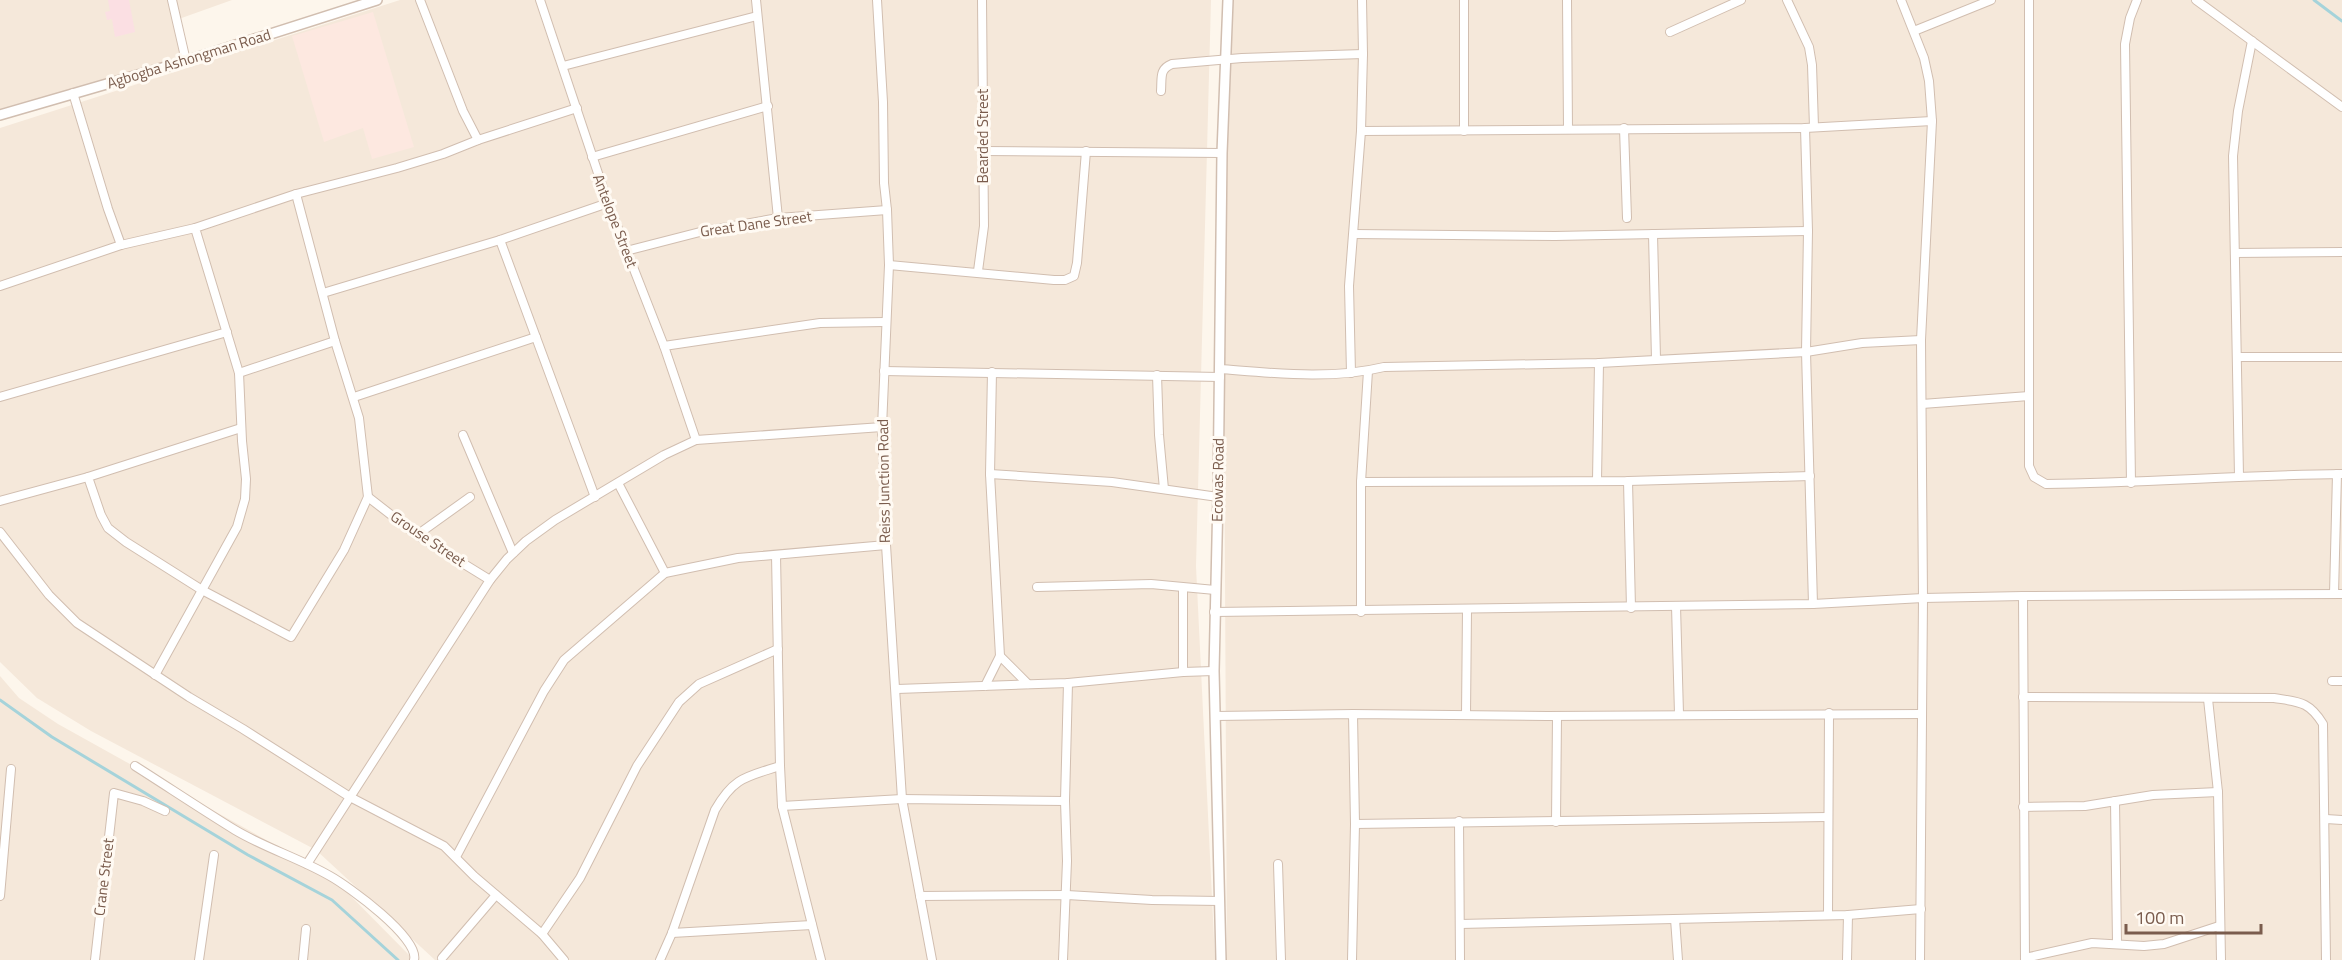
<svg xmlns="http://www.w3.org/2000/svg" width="2342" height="960" viewBox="0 0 2342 960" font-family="'Titillium Web',sans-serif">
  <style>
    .residential { fill: #f5e8da }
    .commercial { fill: #fde8e0 }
    .medical { fill: #fbdfe3 }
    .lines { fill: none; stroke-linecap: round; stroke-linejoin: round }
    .stream { stroke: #a5d3da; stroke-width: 3 }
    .minor-casing { stroke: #d1beb0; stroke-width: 10 }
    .tertiary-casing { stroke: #d1beb0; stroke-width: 12 }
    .minor { stroke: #fff; stroke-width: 8 }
    .tertiary { stroke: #fff; stroke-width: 9 }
    .labels { text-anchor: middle; stroke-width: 6; stroke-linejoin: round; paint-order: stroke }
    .street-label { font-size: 15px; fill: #7a5c4d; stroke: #fffaf3 }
  </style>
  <rect width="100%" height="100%" fill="#fdf6ec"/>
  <g class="residential">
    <path d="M0,0H171L186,61L0,114Z"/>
    <path d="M177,0H232L176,20Z"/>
    <path d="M400,0H1211L1196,566L1215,960H435L316,850L91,731L37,698L0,662V128Z"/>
    <path d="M1222,0H2342V960H1227Z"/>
    <path d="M0,676L19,698L58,724L331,876L412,958L411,960H0Z"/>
  </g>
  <path class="commercial" d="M373,12L414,147L372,159L363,128L324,142L292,36Z"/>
  <path class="medical" d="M108,0H129L135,32L115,37L112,19L107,20L105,12L110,11Z"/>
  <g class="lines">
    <g class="stream">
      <path d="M2314,0L2342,21"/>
      <path d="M0,700L52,737L248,855L332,900L398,960"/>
    </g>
    <g class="minor-casing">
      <g id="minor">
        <path d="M172,0L186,61"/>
        <path d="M420,0L463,111L478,140"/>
        <path d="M540,0L608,203L664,346L696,440"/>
        <path d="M756,0L778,218"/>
        <path d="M877,0L883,102L884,183L887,210L889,265L882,427L886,545L902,799L932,960"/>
        <path d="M1567,0L1568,129"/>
        <path d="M1787,0L1809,47L1812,65L1814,127"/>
        <path d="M1901,0L1924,58L1929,81L1932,121L1921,340L1923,598L1920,960"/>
        <path d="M2029,0V466L2034,477L2046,484C2145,483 2243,475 2342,474"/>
        <path d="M2196,0L2342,107"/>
        <path d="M1914,31L1991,0"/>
        <path d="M1670,32L1741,0"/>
        <path d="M563,66L757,16"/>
        <path d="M1161,91C1162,78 1159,69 1172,64L1242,58L1363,54"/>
        <path d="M73,93L108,209L121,245L195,228"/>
        <path d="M1624,128L1627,218"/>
        <path d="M1805,128L1808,231L1806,352L1813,604"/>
        <path d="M1361,131L1805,128L1932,121"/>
        <path d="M1464,131V0"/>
        <path d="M983,151L1222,153"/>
        <path d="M592,157L768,106"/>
        <path d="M1354,234L1555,236L1808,231"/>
        <path d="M1653,234L1656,359"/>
        <path d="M500,240L595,497"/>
        <path d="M626,251L700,232L778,218L887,210"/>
        <path d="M2235,253L2342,252"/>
        <path d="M889,265L1054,280H1065L1074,276L1077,263L1086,151"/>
        <path d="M978,271L984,226L982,0"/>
        <path d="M0,286L121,245"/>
        <path d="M323,293L500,240L608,203"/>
        <path d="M664,346L820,323L885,322"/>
        <path d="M2238,357H2342"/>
        <path d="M1220,369C1273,373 1331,380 1384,367L1599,363L1806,352L1862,343L1921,340"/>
        <path d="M884,371L1220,377"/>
        <path d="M239,373L335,341"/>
        <path d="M1351,373L1349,286L1361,131L1363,54L1362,0"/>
        <path d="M1157,375L1159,435L1164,489"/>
        <path d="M0,397L227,332"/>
        <path d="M354,397L536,337"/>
        <path d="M1922,404L2029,396"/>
        <path d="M241,428L88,477L101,515L108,528L126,542L202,590L291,637L344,550L368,497L359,418L335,341L296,194"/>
        <path d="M463,435L513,553"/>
        <path d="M990,474L1112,482L1218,497"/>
        <path d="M2239,476L2233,156L2238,111L2252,41"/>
        <path d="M1597,480L1599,363"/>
        <path d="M1628,481L1631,608"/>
        <path d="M1361,482L1628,481L1810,476"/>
        <path d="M618,483L665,573"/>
        <path d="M2131,483L2125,44L2130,18L2137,0"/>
        <path d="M368,497L417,535L490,580"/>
        <path d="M0,501L88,477"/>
        <path d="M0,532L49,595L77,623L189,697L243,729L350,797L444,846L474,876L542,934L564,960"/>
        <path d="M417,535L470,497"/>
        <path d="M776,555L780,766L782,806L821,960"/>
        <path d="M1037,587L1151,584L1215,590"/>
        <path d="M1183,588V672"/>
        <path d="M2334,594L2337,474"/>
        <path d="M2023,596L2025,960"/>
        <path d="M1676,606L1679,714"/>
        <path d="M1214,612L1813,604L1923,598L2023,596L2342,594"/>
        <path d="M1361,612V482L1368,371"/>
        <path d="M1000,656L1028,684"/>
        <path d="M155,675L237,527L245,499L246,479L242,441L239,373L195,228L296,194L397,168L443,154L478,140L577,108"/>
        <path d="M2332,681H2342"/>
        <path d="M985,686L1000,656L990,474L992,372"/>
        <path d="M897,689L1068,683L1183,672L1214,671"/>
        <path d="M2023,697L2274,698C2299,702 2309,701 2323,724L2326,960"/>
        <path d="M2208,699L2218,792L2221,960"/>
        <path d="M1466,715L1467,610"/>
        <path d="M1215,716L1353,714L1547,716L1922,714"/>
        <path d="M135,766C168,787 201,809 235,830C265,848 299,858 330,876C348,886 420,938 414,960"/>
        <path d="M2115,801L2117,943"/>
        <path d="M782,806L902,799L1065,801"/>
        <path d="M2023,807L2085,806L2153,795L2218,792"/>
        <path d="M2326,819L2342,820"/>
        <path d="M1459,821L1460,960"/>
        <path d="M1556,822L1557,716"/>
        <path d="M1355,824L1827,817"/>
        <path d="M456,857L544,691L564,660L665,573L738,558L886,545"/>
        <path d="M307,864L490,580L507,559L526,541L555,520L664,455L696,440L882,427"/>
        <path d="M1278,864L1281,960"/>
        <path d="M0,896L11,769"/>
        <path d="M920,896L1067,895L1152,900L1220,901"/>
        <path d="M1828,915L1829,713"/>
        <path d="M1675,919L1678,960"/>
        <path d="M1460,924L1848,915L1921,909"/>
        <path d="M672,933L812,925"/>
        <path d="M542,934L580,878L637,766L679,702L699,684L778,649"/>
        <path d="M442,958L496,895"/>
        <path d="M2025,958L2092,943L2144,946L2164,944L2219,926"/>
        <path d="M95,960L114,793L143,801L165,811"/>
        <path d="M199,960L214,855"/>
        <path d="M303,960L306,929"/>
        <path d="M660,960L672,933L715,810C734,777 746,777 780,766"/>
        <path d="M1063,960L1067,861L1065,801L1068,683"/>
        <path d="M1352,960L1355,824L1353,714"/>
        <path d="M1847,960L1848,915"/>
      </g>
    </g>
    <g class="tertiary-casing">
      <g id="tertiary">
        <path d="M0,115L186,61L377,0"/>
        <path d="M1221,960L1214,671L1218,497L1222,153L1228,0"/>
      </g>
    </g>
    <use href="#minor" class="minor"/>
    <use href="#tertiary" class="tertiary"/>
  </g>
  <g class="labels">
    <g class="street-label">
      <text transform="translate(189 59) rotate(-17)" y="5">Agbogba Ashongman Road</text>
      <text transform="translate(983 136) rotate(-90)" y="5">Bearded Street</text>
      <text transform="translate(615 221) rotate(69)" y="5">Antelope Street</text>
      <text transform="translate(756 224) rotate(-8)" y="5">Great Dane Street</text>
      <text transform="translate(1218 480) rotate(-89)" y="5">Ecowas Road</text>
      <text transform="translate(884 481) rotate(-91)" y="5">Reiss Junction Road</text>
      <text transform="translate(428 539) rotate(34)" y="5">Grouse Street</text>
      <text transform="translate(104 877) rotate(-83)" y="5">Crane Street</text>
    </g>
  </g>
  <path d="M2126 924v9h135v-9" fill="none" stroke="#7a5c4d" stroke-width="3"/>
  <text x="2135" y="924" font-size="18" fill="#7a5c4d" stroke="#fffaf3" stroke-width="4.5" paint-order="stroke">100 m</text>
</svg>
